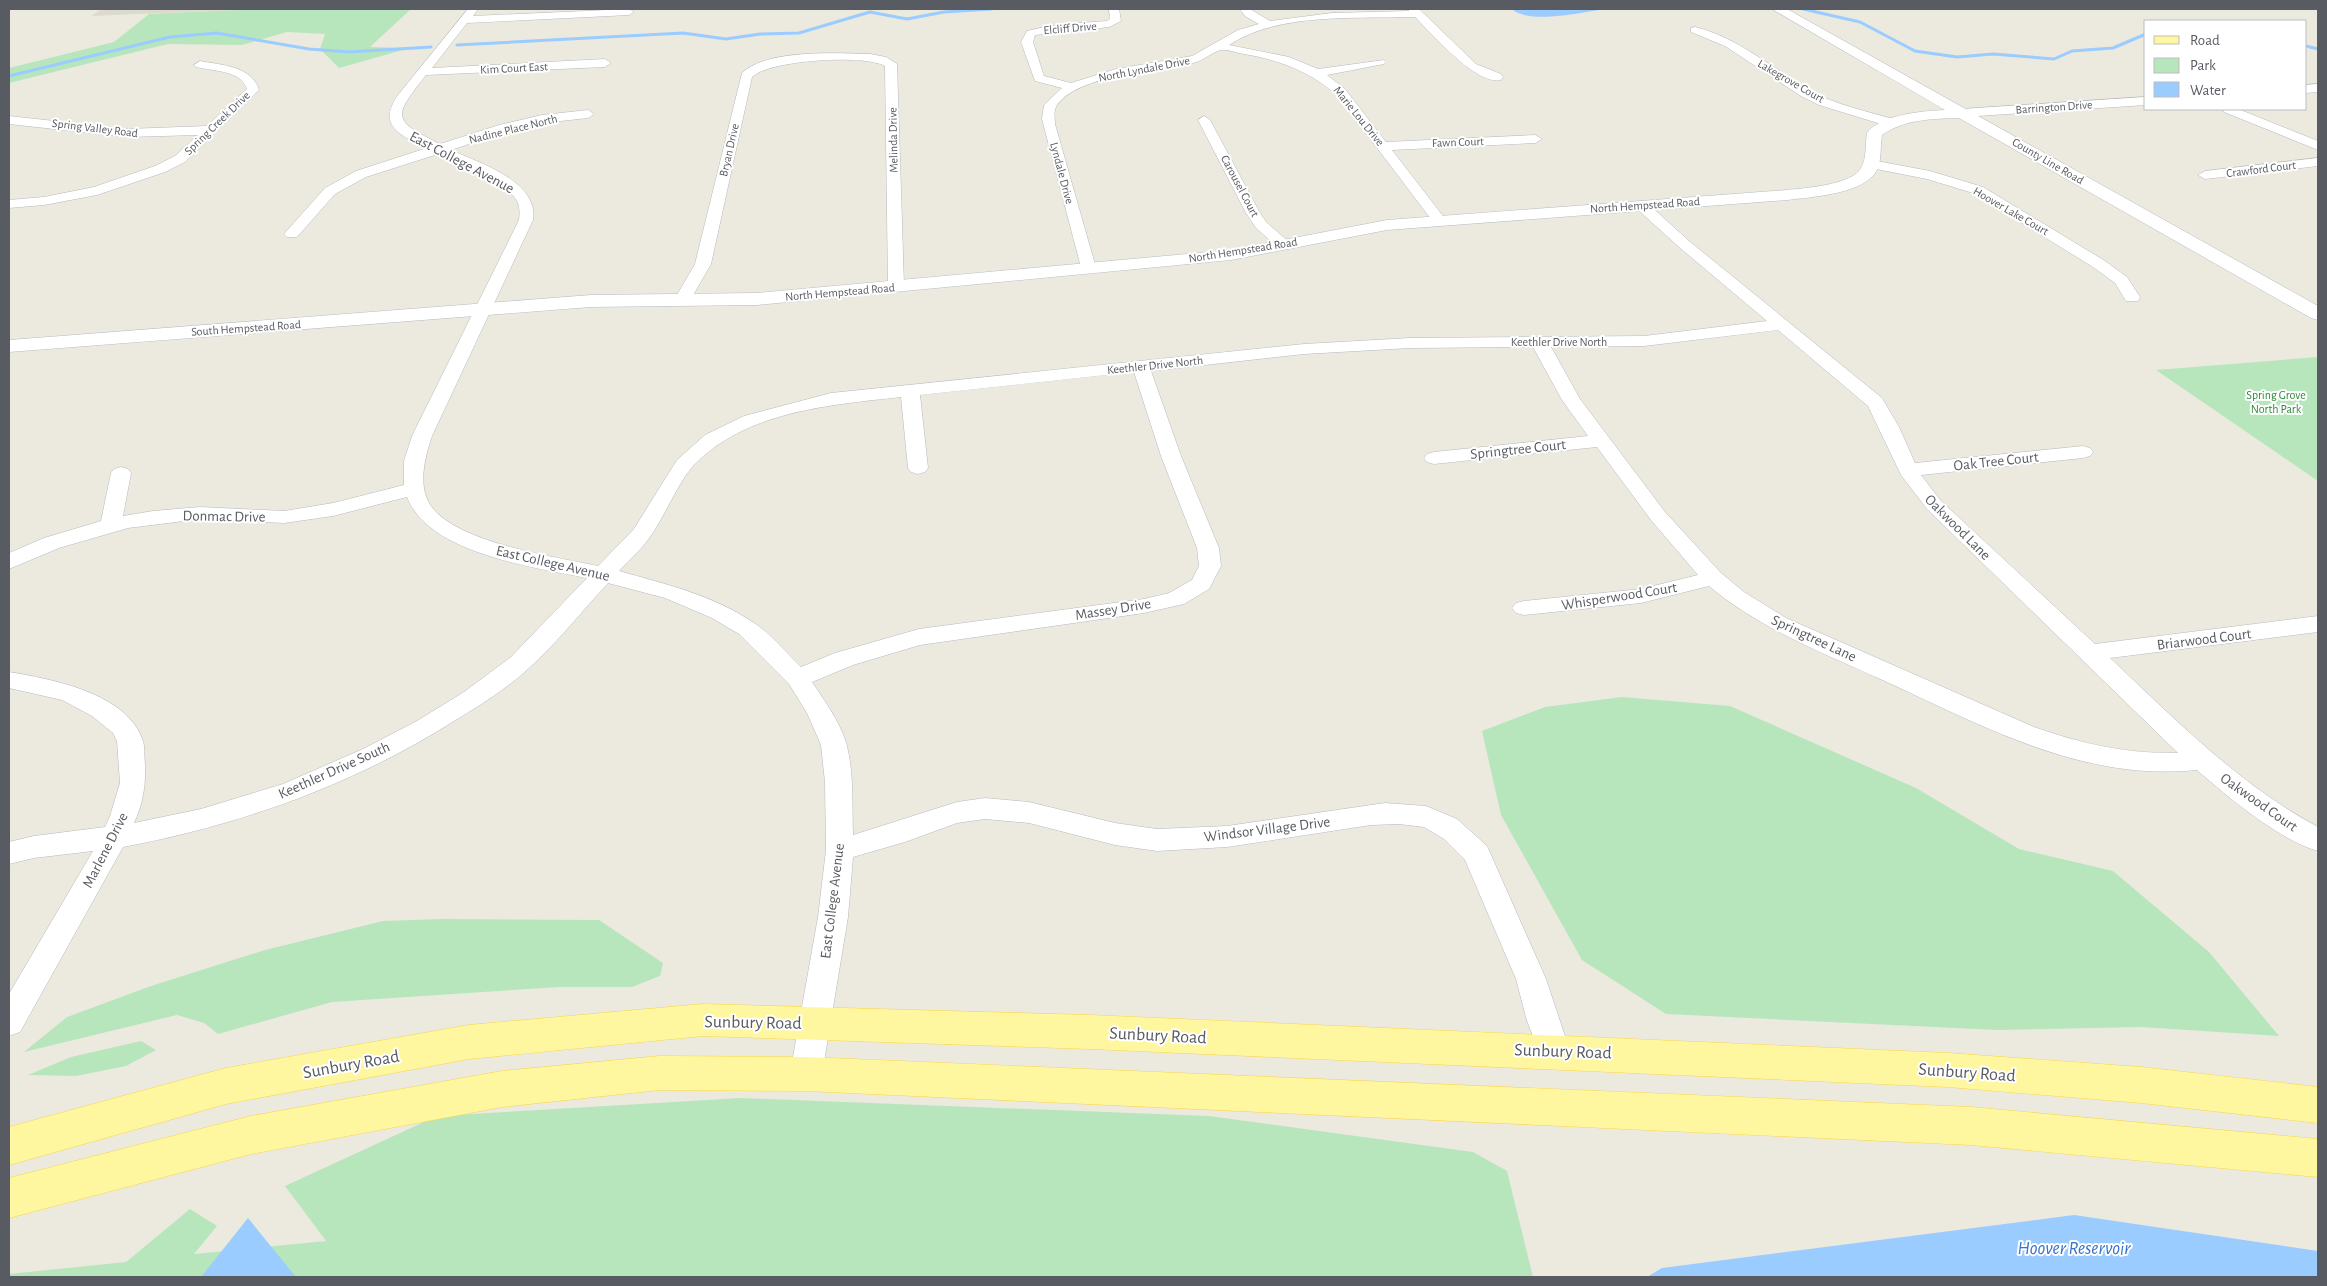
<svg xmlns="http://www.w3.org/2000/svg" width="2327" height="1286" viewBox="0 0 2327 1286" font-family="'Alegreya Sans',sans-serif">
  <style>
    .education { fill: #dcd9cd }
    .green { fill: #b8e6bc }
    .water { fill: #9bccff }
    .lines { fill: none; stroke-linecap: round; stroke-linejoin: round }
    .stream { stroke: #9bccff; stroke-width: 3 }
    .street-casing { stroke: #b7b9bf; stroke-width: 1 }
    .secondary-casing { stroke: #b7bbc2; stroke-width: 1 }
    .primary-casing { stroke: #f8d54b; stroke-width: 1 }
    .street { fill: #fff; fill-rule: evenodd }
    .secondary { fill: #fff; fill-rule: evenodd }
    .primary { fill: #fff7a0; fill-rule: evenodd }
    .labels { text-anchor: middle; stroke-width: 4; stroke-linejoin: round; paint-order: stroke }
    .far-street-label { font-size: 12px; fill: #585b61; stroke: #fff }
    .far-park-label { font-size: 12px; fill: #30873b; stroke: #fff }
    .street-label { font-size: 15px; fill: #585b61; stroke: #fff }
    .near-street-label { font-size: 18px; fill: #585b61; stroke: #fff }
    .near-water-label { font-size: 19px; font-style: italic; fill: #3973c8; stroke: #fff }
  </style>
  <rect width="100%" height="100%" fill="#eceade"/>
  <path class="education" d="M102,9H256L91,16Z"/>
  <g class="green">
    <path d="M256,9H411L370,47L410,48L339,68L320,49L325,34L287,32L242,45L168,44L9,83V68L114,42L149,14Z"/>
    <path d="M2318,357V481L2156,370Z"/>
    <path d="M1622,697L1730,706L1916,788L2019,849L2113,871L2209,952L2279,1036L2141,1027L1997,1030L1666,1014L1582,960L1501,815L1482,731L1545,707Z"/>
    <path d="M442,919L599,920L663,963L660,976L632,987H559L332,1002L218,1034L204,1023L177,1015L24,1052L67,1017L151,986L265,950L383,921Z"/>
    <path d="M141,1041L156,1050L126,1066L76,1076L28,1075L71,1057Z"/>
    <path d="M741,1098L1209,1116L1473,1152L1507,1171L1533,1277H9V1274L126,1262L190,1209L217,1226L194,1254L326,1241L285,1186L437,1116Z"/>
  </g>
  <g class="water">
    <path d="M1512,9H1605C1583,12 1529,25 1512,9Z"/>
    <path d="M2074,1215L2318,1251V1277H1647L1662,1268Z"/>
    <path d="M248,1218L296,1277H201Z"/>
  </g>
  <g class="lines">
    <g class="stream">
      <path d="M1803,9L1860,22L1915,51L1957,57L1993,54L2054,59L2072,51L2113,48L2146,34"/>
      <path d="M457,45L683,33L726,39L760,34L799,33L870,12L907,19L944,12L992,9"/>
      <path d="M2306,46L2318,49"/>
      <path d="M9,76L170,37L217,33L309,49L349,52L431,47"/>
    </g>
    <g class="street-casing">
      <g id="street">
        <path d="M468,9H478L473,16L629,9L634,12L629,15L467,23L432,68L605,59L611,63L605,67L426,75C393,117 391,120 440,144L499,125L542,115L588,110L594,114L588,118L542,123L508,131L451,150C479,163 539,181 533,220L432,436C425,457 417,486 431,506C457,543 556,557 598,566L634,529L677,460L705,435L744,416L831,393L1304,344L1410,338L1644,336L1767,321L1679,247L1636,208L1634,205L1641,201L1646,202L1689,241L1882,398L1899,427L1915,463L2083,446L2090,448L2093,452L2090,456L2083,458L1921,475L1941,501L2095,644L2318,616V632L2110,658C2176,720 2238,784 2318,827V851C2279,840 2228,797 2197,770C2080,782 1980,724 1878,678C1819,651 1759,628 1709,586L1641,603L1524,615L1516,613L1512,608L1516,603L1524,601L1641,589L1698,575L1651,520L1597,447L1434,464L1427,462L1424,458L1427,454L1434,452L1588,436L1562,400L1533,347L1410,348L1304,354L1151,371L1181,456L1219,548L1221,566L1209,589L1184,604L1144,613L920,645L853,665L812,682C824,700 842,725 847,746C854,775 852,806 853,835L957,802L985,798L1029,802L1115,823L1157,829L1227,826L1385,803L1426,806L1457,819L1487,846L1546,979L1570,1051L1565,1061L1554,1066L1543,1061L1527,1021L1516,979L1465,860L1444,839L1424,827L1399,824L1371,825L1227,847L1157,851L1115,845L1029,823L985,819L957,823L905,842L853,857L848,917L822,1074L818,1085L806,1089L794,1085L790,1074L818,917L826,850L825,782L821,745L807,713L789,684L739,634L712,618L665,598L608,583C582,611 557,643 528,669C506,689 479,706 454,721C353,785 240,825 123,847L20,1032L9,1036V994L93,851L34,858L9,864V842L34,836L105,827L110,816L120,783L117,741L113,733L92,716L62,700L9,688V672C51,679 128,693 143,741C145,747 144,756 145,764C146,784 143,804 134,823L201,809L283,784L363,749L417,721L464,692L511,657L587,578C534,567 429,554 407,497L333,516L284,523L200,519L128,528L59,548L9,569V553L44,538L101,521L111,473L114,469L121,467L128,469L131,473L123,516L153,511L200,507L284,511L333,503L404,485V461L412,436L519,220C520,212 520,204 515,198C504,182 457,163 438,154L366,177L335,194L297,237H287L284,234L325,188L356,171L427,148C402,136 376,127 398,95ZM1778,330L1868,406L1901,475L1927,509L2178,753C2127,754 2082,744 2034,727L1786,618L1744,592L1721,573L1665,512L1580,399L1551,347L1644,346ZM1134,372L1161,456L1197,548L1199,566L1192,580L1169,593L1144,599L919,629L835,653L801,667C786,653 771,634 754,623C713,595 665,584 619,571C630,559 643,548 652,534C665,515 678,483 693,466C745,411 830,405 901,397L908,468L911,472L918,474L925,472L928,468L920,395Z"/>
        <path d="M1109,9H1119L1121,21L1109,27L1035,35L1033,42L1044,76L1071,83L1116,69L1192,56L1238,30L1259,24L1245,16L1240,9H1250L1270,21L1332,13L1409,11L1408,9H1419L1476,64L1501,74L1503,77L1501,80C1477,86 1432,34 1415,17C1357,19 1279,12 1229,45L1289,57L1318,69L1384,60L1386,62L1384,64L1327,75L1345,89L1386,142L1535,135L1542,139L1535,143L1392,150L1446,220L1439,224L1434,223L1337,95C1309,71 1279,60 1244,54C1237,53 1227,49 1221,50C1212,52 1203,61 1193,63C1158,70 1078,75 1057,105C1053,111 1055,118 1055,124L1096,268L1094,271H1082L1042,119L1044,105L1062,88L1035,81L1021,42L1027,31C1053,24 1080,23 1107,21L1110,19Z"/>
        <path d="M1695,27C1737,37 1772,68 1809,90C1835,105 1867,111 1896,120L1897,123L1891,127L1819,105L1801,96L1725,46L1691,32V28Z"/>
        <path d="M870,54L886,57L897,64L904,286L902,289H890L888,286L885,66C864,54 769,60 752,77L711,264L688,304H676L674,300L695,264L742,73C767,49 836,53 870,54Z"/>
        <path d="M200,61C221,65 252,66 259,90L185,162L165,172L97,195L44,205L9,208V200L44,197L94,187L155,166L175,156L198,135L127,137L9,124V116L127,129L207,126L247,89C241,70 212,71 196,67L194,65Z"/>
        <path d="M2318,84V92L2306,93V85Z"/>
        <path d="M2146,97V105L1962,117L1956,113L1962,109Z"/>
        <path d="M2222,109H2238L2318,141V150L2224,112Z"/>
        <path d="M1204,116L1210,120L1260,213L1266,222L1289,242L1292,245L1289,248H1279L1256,228L1246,213L1198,120Z"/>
        <path d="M2318,158V166L2205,179L2198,175L2205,171Z"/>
        <path d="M1871,160L1930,171L1983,187L2105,261L2127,277L2140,297L2138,301H2126L2115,283L2093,267L1973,193L1927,179L1866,167L1864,164L1866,161Z"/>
      </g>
    </g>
    <g class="secondary-casing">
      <path id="secondary" d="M1772,9H1787L2318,306V320L2311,318L1959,118C1932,119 1905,119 1882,135C1880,146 1882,159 1877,170C1865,194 1811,197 1787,200L1387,230L1231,260L757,305L591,307L9,352V340L591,295L757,293L1231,250L1387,220L1787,190C1805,188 1852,185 1861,168C1867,158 1865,144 1867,133C1881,114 1924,111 1945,110Z"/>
    </g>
    <g class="primary-casing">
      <g id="primary">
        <path d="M703,1004L1090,1015L1948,1053L2141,1067L2318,1087V1123L2141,1103L1948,1087L1090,1049L703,1036L469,1059L226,1104L9,1165V1127L226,1068L469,1025Z"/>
        <path d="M660,1056L806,1057L1971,1107L2318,1139V1177L1971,1145L806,1091L660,1090L502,1107L251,1154L9,1218V1178L251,1116L502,1071Z"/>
      </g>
    </g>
    <use href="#street" class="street"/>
    <use href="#secondary" class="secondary"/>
    <use href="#primary" class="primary"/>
  </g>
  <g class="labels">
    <g class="far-street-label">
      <text transform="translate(1070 28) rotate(-5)" y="4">Elcliff Drive</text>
      <text transform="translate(514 68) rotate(-3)" y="4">Kim Court East</text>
      <text transform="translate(1144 69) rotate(-11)" y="4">North Lyndale Drive</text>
      <text transform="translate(1791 81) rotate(30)" y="4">Lakegrove Court</text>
      <text transform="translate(2054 107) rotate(-4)" y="4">Barrington Drive</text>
      <text transform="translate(1359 116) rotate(51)" y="4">Marie Lou Drive</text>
      <text transform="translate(217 123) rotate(-44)" y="4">Spring Creek Drive</text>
      <text transform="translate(95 128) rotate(7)" y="4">Spring Valley Road</text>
      <text transform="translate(513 129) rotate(-14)" y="4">Nadine Place North</text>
      <text transform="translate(893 140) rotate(-91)" y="4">Melinda Drive</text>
      <text transform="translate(1458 142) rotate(-2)" y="4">Fawn Court</text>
      <text transform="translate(729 150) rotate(-77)" y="4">Bryan Drive</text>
      <text transform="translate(2048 161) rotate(30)" y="4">County Line Road</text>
      <text transform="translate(2261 169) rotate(-7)" y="4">Crawford Court</text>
      <text transform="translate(1062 173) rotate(75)" y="4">Lyndale Drive</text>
      <text transform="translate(1240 186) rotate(62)" y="4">Carousel Court</text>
      <text transform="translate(1645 205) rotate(-4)" y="4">North Hempstead Road</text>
      <text transform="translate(2011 211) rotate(30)" y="4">Hoover Lake Court</text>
      <text transform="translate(1243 250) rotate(-9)" y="4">North Hempstead Road</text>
      <text transform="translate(840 292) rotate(-5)" y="4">North Hempstead Road</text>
      <text transform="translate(246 328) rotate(-4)" y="4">South Hempstead Road</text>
      <text x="1559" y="346">Keethler Drive North</text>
      <text transform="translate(1155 365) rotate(-6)" y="4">Keethler Drive North</text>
    </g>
    <g class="far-park-label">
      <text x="2276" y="399">Spring Grove<tspan x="2276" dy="14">North Park</tspan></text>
    </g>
    <g class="street-label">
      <text transform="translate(462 162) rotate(28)" y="5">East College Avenue</text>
      <text transform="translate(1518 449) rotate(-6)" y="5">Springtree Court</text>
      <text transform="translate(1996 461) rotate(-6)" y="5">Oak Tree Court</text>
      <text transform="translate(224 516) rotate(1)" y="5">Donmac Drive</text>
      <text transform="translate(1958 527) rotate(45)" y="5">Oakwood Lane</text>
      <text transform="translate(553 563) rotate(13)" y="5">East College Avenue</text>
      <text transform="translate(1619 596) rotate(-9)" y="5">Whisperwood Court</text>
      <text transform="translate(1113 609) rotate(-9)" y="5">Massey Drive</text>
      <text transform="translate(1814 638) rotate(25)" y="5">Springtree Lane</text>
      <text transform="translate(2204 639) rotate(-7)" y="5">Briarwood Court</text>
      <text transform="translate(334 770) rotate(-24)" y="5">Keethler Drive South</text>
      <text transform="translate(2259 802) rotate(35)" y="5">Oakwood Court</text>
      <text transform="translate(1267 829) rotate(-7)" y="5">Windsor Village Drive</text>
      <text transform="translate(105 850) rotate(-63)" y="5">Marlene Drive</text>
      <text transform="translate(832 901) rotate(-83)" y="5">East College Avenue</text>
    </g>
    <g class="near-street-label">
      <text transform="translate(753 1022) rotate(1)" y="6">Sunbury Road</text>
      <text transform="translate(1158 1035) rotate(3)" y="6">Sunbury Road</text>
      <text transform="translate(1563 1051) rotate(2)" y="6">Sunbury Road</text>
      <text transform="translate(351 1064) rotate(-10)" y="6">Sunbury Road</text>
      <text transform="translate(1967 1072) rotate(4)" y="6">Sunbury Road</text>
    </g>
    <g class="near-water-label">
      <text x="2074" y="1254">Hoover Reservoir</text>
    </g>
  </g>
  <rect width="2327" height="1286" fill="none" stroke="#585b61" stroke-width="20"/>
  <rect x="2144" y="20" width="162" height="90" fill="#ffffff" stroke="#bcbdc0"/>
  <rect x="2154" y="36" width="25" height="8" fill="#fff7a0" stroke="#bcbdc0"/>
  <text x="2190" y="45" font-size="15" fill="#585b61">Road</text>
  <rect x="2154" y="58" width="25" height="15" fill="#b8e6bc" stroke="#bcbdc0"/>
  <text x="2190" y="70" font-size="15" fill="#585b61">Park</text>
  <rect x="2154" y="82" width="25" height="15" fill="#9bccff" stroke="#bcbdc0"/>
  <text x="2190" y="95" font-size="15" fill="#585b61">Water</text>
</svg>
